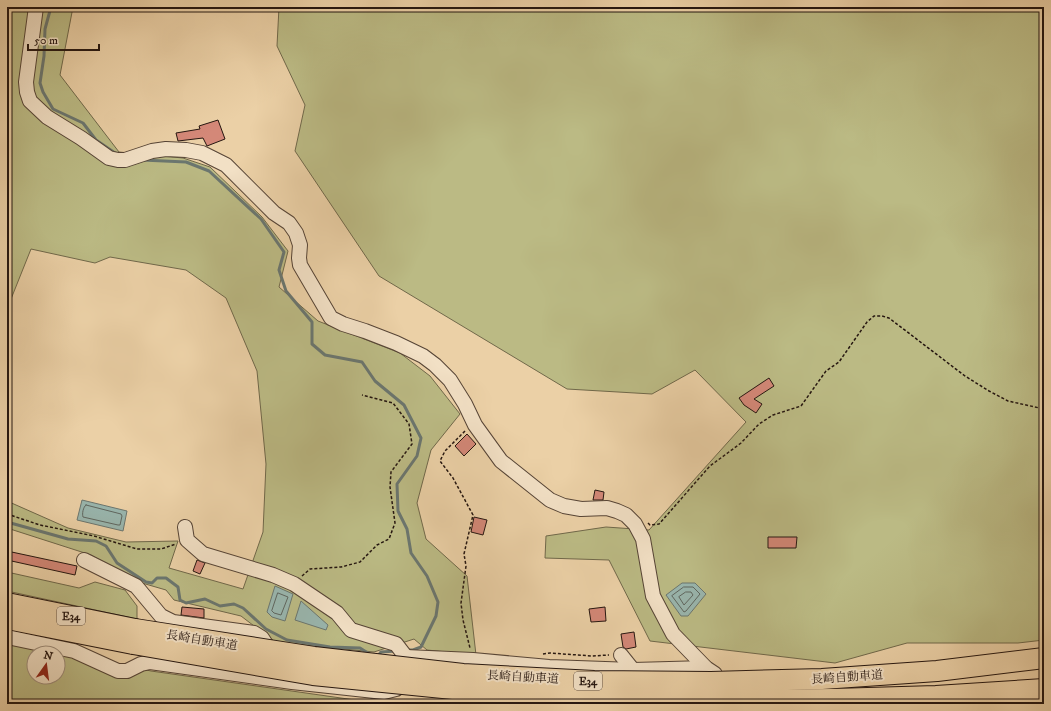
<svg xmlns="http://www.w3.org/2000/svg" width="1051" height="711" viewBox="0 0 1051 711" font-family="'IM FELL DW Pica','Noto Serif JP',serif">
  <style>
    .green { fill: #bbba84; stroke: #70684a; fill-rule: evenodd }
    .water { fill: #99b6ae; stroke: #6b766f }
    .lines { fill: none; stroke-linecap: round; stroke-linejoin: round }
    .shore { stroke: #5f665f; stroke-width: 1 }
    .stream { stroke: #6b766f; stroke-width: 3 }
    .building { fill: #d48878; stroke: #251610 }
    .minor-casing { stroke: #564436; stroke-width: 16 }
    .highway-casing { stroke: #251610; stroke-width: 22 }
    .path { stroke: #251610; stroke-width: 1.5; stroke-dasharray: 3 2; stroke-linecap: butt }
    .minor { stroke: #f2e0c5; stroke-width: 14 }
    .highway { stroke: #ebd0a6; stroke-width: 20 }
    .highway-bridge-casing { stroke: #251610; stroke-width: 22; stroke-linecap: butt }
    .highway-bridge { stroke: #ebd0a6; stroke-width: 20 }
    .labels { text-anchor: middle; stroke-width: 4; stroke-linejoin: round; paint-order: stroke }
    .shield { fill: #f2e0c5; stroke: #625346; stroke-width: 1 }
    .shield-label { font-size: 11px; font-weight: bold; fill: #251610 }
    .street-label { font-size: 12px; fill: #251610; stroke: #f2e0c5 }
  </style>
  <rect width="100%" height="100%" fill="#ebd0a6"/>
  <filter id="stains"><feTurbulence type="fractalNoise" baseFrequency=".005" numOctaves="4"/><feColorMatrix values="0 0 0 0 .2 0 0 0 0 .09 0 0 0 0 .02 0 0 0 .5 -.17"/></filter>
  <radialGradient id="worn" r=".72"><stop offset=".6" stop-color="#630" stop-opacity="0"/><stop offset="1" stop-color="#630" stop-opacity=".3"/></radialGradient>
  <g class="green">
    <path d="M7,7H73L60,75L119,152L183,158L210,167L262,217L288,251L279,287L318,321L400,353L430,376L460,414L431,450L417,503L426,539L467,576L476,655L427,650L414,639L374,652L275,642L241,616L174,600L166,590L142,583L91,555L7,528V501L68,528L126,542L178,541L169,568L243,589L263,532L266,464L257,371L226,298L186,270L110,257L95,263L31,249L7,309Z"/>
    <path d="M279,7H1044V640L1018,643H907L835,663L650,641L609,560L545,558L546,536L606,527L649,530L746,422L695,370L652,394L567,389L379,276L295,151L305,105L277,46Z"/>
    <path d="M7,572L79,588L95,582L125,590L137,606V619L7,591Z"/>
    <path d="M7,641L151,671L355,700L538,704H7ZM34,653H58V677H34Z"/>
  </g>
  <g class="water">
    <path d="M82,500L127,511L123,531L77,520Z"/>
    <path d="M682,583H695L706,594L688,616H681L666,595Z"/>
    <path d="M275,586L293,594L285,621L272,617L267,612Z"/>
    <path d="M301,601L328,625L326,630L295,620Z"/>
  </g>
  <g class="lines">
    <g class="shore">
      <path d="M86,505L121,514L122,516L120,525H118L83,517C82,514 83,507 86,505Z"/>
      <path d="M684,587H693L700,594L686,611L684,612L672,596Z"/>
      <path d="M686,592H691L693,595L684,605L679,597Z"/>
      <path d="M278,593L288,597L281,615L274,613L272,611Z"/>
    </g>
    <g class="stream">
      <path d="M51,7L45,29L44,56L40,83L43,92L53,109L83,123L96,140L115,153"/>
      <path d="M142,160L186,162L209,171L261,219L284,252L279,270L286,291L312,322V344L325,355L362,362L375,381L404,405L421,438L417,456L397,484L398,511L407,529L411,553L427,576L438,602L436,616L421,647L413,650H405"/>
      <path d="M7,522L68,539L96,541L106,546L117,563L146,582L152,583L157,578H166L178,587L180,600L186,603L205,599L220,606L234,604L243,608L266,629L287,640L330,647L360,648L371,655"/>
      <path d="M378,656L381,652L396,651"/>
      <path d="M372,704V695"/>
    </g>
  </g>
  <g class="building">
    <path d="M218,120L225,139L207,146L203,138L178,141L176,133L200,129L199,126Z"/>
    <path d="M769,378L774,386L754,399L762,404L756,413L744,405L739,398Z"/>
    <path d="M467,434L476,444L464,456L455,446Z"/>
    <path d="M595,490L604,492L603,500H593Z"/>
    <path d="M474,517L487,520L483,535L471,532Z"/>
    <path d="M768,537H797L796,548H768Z"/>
    <path d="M7,551L77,566L75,575L7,560Z"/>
    <path d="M197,560L205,563L200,574L193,571Z"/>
    <path d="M182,607L204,609V618L181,615Z"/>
    <path d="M605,607L606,621L591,622L589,609Z"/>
    <path d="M634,632L636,647L626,649L623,647L621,634Z"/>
  </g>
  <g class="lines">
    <g class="minor-casing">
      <g id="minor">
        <path d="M36,7L26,82L27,92L30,101L47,117L81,138L109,158L118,160H125L152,151L166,149L186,150L202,153L226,165L274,213L289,223L296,233L300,245L299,258L300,265L331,318L343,324L365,331L396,343L423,356L435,365L450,380L465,404L475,425L501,461L550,500L564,506L581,509L607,508L617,511L626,515L635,524L643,539L653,596L673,634L706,668L715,674"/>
        <path d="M185,527L187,540L203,554L273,575L294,584L337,613L351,630L396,644L406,657"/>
        <path d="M84,560L136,586L161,616L173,622L254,633L262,638L273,655"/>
        <path d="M7,637L74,651L118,671H127L141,664L150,662L292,682L384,692L396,689L406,657L473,660L549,667L633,670L706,668"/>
        <path d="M621,655L633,670"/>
        <path d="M984,704L1044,701"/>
      </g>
    </g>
    <g class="highway-casing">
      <g id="highway">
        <path d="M7,603L135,629"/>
        <path d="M7,619L133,644"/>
      </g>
    </g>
    <g class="path">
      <path d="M465,431L445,451L440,461L453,478L473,515L464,554L466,566L461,603L463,620L470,648"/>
      <path d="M7,514L40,525L94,536L137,549H161L176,544"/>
      <path d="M648,523L650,525L659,524L710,466L741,443L759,424L773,415L801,406L826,371L839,362L867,322L874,316H882L889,318L965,376L989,391L1008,401L1044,409"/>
      <path d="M302,576L310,569L341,567L360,562L377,545L389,539L395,523L390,487L391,472L412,444L409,424L393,403L362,395"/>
      <path d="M543,654L550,653L592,656L609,655"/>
    </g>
    <use href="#minor" class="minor"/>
    <use href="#highway" class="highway"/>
    <g class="highway-bridge-casing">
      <g id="highway-bridge">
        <path d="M135,629L314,657L463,674L594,681L711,682L822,679L937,671L1044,658"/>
        <path d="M133,644L313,675L463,690L594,697L720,700L833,699L936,696L1044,689"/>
      </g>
    </g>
    <use href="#highway-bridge" class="highway-bridge"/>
  </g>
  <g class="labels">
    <g class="shield">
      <rect x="57" y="607" width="28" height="18" rx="3"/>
      <rect x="574" y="672" width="28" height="18" rx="3"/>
    </g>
    <g class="shield-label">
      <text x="71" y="620">E34</text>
      <text x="588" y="685">E34</text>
    </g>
    <g class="street-label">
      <text transform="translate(202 640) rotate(9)" y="4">長崎自動車道</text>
      <text transform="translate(523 677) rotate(3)" y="4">長崎自動車道</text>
      <text transform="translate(847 677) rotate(-4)" y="4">長崎自動車道</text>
    </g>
  </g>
  <rect width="1051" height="711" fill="none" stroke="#ebd0a6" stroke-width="24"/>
  <rect x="8" y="8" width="1035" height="695" fill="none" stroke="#251610" stroke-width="2"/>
  <rect x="12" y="12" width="1027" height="687" fill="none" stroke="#251610"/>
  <g transform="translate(46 665) rotate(14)"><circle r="19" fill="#f2e0c5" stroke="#a08f7d"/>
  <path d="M0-3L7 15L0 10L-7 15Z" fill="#8f2418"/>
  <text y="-6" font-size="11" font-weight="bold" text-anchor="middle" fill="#251610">N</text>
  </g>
  <path d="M28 44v6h71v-6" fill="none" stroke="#251610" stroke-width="2"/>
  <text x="34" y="44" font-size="12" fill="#251610" stroke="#f2e0c5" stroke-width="3" paint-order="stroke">50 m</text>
  <rect width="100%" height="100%" filter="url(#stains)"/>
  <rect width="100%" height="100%" fill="url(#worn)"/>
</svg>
